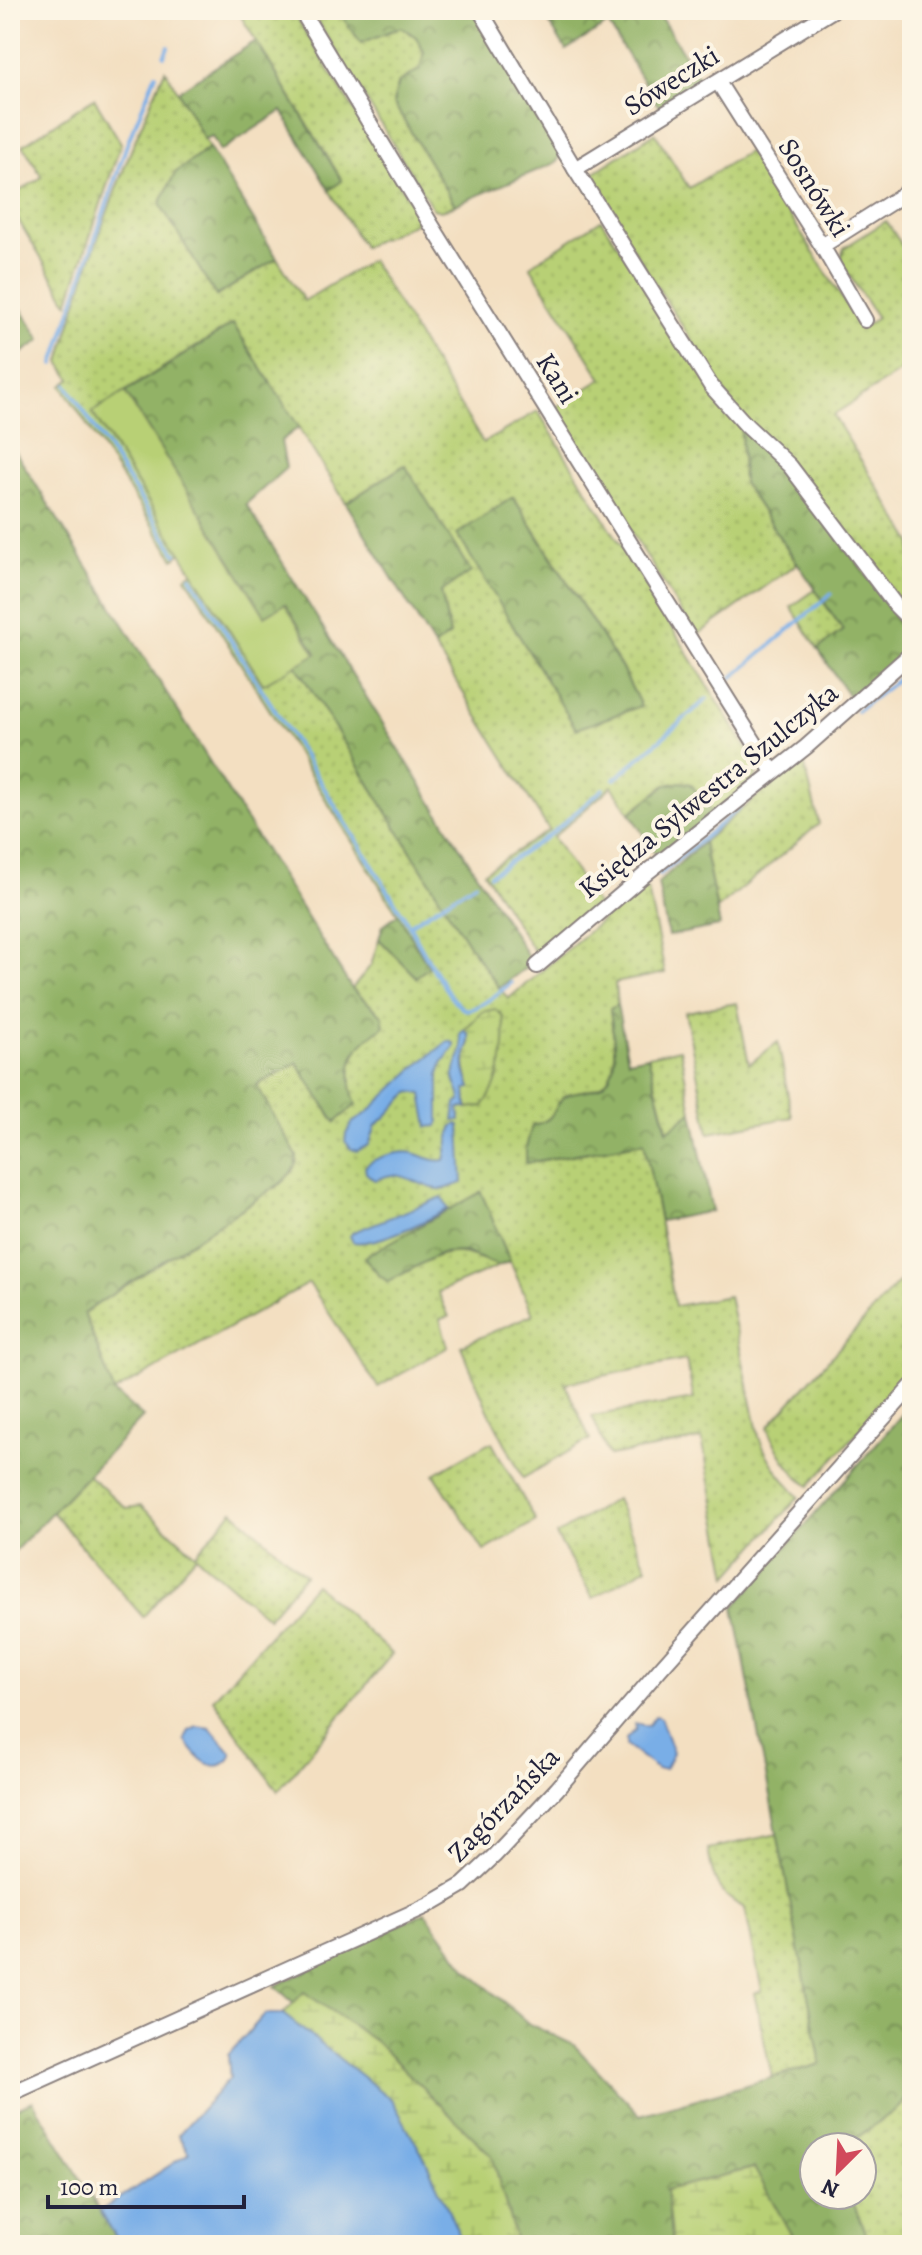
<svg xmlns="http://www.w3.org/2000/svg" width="922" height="2255" viewBox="0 0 922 2255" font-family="Alegreya,serif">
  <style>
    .grass { fill: url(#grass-dots); stroke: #6d7958; stroke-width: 2; fill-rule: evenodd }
    .forest { fill: url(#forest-crowns); stroke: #5a6a50; stroke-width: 2 }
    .wetland { fill: url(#wetland-marsh); stroke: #6d7958; stroke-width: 2 }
    .garden { fill: #b8d075; stroke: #6d7958; stroke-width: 2 }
    .water { fill: #79aee7; stroke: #4e6891; stroke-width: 2 }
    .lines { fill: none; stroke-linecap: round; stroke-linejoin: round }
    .stream { stroke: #79aee7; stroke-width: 4 }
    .minor-casing { stroke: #8a807e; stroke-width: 18 }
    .minor { stroke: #fff; stroke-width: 14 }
    .labels { text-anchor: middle; stroke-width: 8; stroke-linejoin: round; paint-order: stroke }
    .street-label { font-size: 28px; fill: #22223b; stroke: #fcf5e5 }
  </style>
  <defs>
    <pattern id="grass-dots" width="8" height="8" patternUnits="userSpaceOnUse" patternTransform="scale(2)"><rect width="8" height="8" fill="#b8d075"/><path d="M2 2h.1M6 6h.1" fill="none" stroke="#9eb266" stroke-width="1.8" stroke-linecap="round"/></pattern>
    <pattern id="forest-crowns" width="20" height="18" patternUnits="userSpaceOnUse" patternTransform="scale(2)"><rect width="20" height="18" fill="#92b266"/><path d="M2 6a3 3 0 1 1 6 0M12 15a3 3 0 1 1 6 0" fill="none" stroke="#779055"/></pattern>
    <pattern id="wetland-marsh" width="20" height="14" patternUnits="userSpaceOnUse" patternTransform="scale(2)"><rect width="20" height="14" fill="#b8d075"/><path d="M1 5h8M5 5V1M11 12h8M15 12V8" fill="none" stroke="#9eb266"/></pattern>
  </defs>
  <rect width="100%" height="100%" fill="#fcf5e5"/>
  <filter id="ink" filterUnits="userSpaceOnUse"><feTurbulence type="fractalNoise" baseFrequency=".0125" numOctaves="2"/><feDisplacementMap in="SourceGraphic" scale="16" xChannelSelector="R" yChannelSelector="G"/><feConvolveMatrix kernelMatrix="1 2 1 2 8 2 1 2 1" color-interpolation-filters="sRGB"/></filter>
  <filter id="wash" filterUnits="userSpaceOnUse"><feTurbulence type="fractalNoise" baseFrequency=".006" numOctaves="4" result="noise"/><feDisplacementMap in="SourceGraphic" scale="32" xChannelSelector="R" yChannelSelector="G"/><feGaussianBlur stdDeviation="1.8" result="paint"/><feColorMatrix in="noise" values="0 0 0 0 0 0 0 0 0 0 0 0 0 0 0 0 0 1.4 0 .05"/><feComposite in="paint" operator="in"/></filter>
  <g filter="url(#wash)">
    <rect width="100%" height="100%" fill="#f3dfc1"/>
    <g class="grass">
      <path d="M237,10H292L418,214L417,222L363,247L329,190L342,180Z"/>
      <path d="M311,10H338L361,42L401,27L416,37L424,52L420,70L399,82L393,102L455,205L441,211L433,209Z"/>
      <path d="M165,70L178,91L209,148L200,153L217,296L277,258L304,301L371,260L483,443L538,411L757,765L756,778L713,814L666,785L630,813L612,786L553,837L599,908L538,958L484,872L549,830L434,646L450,635L441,592L404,465L346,503L233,324L92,412L181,553L174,559L62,386L71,379L60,362C86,262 123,165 165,70ZM514,497L621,667L641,706L576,729Z"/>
      <path d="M94,98L121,143L68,303L14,213L10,214V197L42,177L23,145Z"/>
      <path d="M655,133L689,188L749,151L861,328L877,318L840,261L844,248L886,221L912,260V364L833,415L912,542V614L896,599L735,408L587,177Z"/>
      <path d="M601,220L741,426L743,483L797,564L696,636L555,408L602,379L530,266Z"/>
      <path d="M193,572L263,684L296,665L469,945L508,999L640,888L648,890L665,973L615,983L617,1005L610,1009C612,1031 623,1074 600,1086C589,1092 579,1090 569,1094C557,1099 557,1110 549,1118C545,1122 538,1124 532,1126L527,1163L645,1142L675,1306L729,1296L759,1437C767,1460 783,1479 799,1497L728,1576L702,1439L609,1456L592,1416L694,1399L686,1360L565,1383L590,1439L523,1478L488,1410L461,1346L533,1314L480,1192L420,1263C456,1246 464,1252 499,1266L438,1292L449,1317L440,1319L448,1347L378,1387L309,1283L114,1392L84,1313L281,1183L293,1171L297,1156L255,1086L297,1063L335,1122L351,1092L350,1067L360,1045L382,1015L352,989L371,965L379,939L416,977L404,924L186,577Z"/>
      <path d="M815,590L843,630L818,649L791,607Z"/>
      <path d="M803,758L819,824L717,909L703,842Z"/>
      <path d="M737,1003L749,1064L778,1042L792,1117L709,1133L685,1012Z"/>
      <path d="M680,1049L692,1112L668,1132L648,1056Z"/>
      <path d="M912,1267V1372L809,1486C788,1470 777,1452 768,1427Z"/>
      <path d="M488,1443H492L536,1521L484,1551L434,1474Z"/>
      <path d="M88,1475L126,1508L141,1506L195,1554L233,1511L305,1575L268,1618L196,1556L143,1617L52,1512Z"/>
      <path d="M616,1499L647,1567L593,1598L556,1535Z"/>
      <path d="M315,1584L392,1654L278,1791L213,1699Z"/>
      <path d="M778,1834L821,2064L772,2077L754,1993L762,1991L745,1908C716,1894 713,1879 708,1849Z"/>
      <path d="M912,2087V2245H870L850,2195H862V2147H844L902,2105Z"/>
    </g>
    <g class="forest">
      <path d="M338,10H473L560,155L557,162L455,205L393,102L399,82L420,69L424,52L416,37L401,27L361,43Z"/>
      <path d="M541,10H656L701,81L659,107L608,24L566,50Z"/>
      <path d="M256,41L342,181L329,190L282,111L220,151L212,136L204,139L178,91Z"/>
      <path d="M209,148L277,258L216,296L160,204L175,173Z"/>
      <path d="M10,291L41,340L10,361Z"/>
      <path d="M233,324L299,427L281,441L286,468L246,504L532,963L499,988L469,945L296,665L316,653L285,604L265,616L125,392Z"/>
      <path d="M741,426C807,490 862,566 912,643V646L850,698L818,649L843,630L743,483Z"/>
      <path d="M10,443L352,989L382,1015L384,1026C377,1032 369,1037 363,1043C346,1058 349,1086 356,1105L335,1122L297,1063L256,1085L297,1156C297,1169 290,1174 281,1183L84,1313L114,1392L143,1417L10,1556Z"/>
      <path d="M405,465L471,572L441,592L450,635L434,646L346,503Z"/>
      <path d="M513,497L621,667L641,706L576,729L457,534Z"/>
      <path d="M680,782L691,784L713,814L662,856L654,852L630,813L666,785Z"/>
      <path d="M703,842L720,926L668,936L658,883Z"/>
      <path d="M398,914L429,967L416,977L379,939L383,925Z"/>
      <path d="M617,1005L628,1060L648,1056L667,1131L692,1112L712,1211L660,1221L644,1142L526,1163V1148L532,1125C538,1124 545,1122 549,1118C557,1110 557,1099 569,1094C579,1090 589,1092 600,1086C623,1074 612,1030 610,1009Z"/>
      <path d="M481,1192L510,1261L499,1266L465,1252L441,1253L388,1282L379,1275L364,1257Z"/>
      <path d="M912,1403V2087L902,2105L844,2147H814V2195H850L870,2245H797L753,2168L667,2190L672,2245H517L492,2156L376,2042L304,1992L294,2003L275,1986L425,1912L467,1970L529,2024L574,2045L640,2115L821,2064L734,1607Z"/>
      <path d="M33,2101L121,2245H10V2111Z"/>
    </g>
    <g class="wetland">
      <path d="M495,1009L503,1016C507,1045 502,1082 483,1106L467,1108L466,1088H471C465,1068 462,1063 470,1043L464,1030L482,1012Z"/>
      <path d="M304,1992L376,2042L492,2156L517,2245H121L100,2211L189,2153L178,2135L230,2078L228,2055L265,2014H283Z"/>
      <path d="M754,2168L797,2245H672L666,2190Z"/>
    </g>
    <path class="garden" d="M125,392L265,616L285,604L316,654L263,684L92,412Z"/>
    <g class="water">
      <path d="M464,1030L469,1034C470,1043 468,1046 466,1054C462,1067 467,1076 471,1088L466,1089L467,1108H459L460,1120L454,1121L456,1103L461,1101C461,1090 453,1084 454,1075C457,1054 466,1060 460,1034Z"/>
      <path d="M448,1041L454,1043L455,1046L442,1063L439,1075V1122L437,1126L428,1127L422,1094L411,1092C397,1101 390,1116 376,1125L369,1145L357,1151L351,1149L345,1141L346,1134L352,1123L368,1112L414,1068Z"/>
      <path d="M457,1124L460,1125L463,1183C457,1184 450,1188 444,1189C427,1191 410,1175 393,1175C385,1175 381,1179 374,1180L366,1173L365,1167C373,1157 401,1150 413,1153C425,1156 432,1162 445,1160L452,1128Z"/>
      <path d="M442,1197L448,1209C426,1221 376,1246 353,1242L350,1236L353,1232Z"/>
      <path d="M655,1716L660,1717L673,1753L665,1769H657L626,1746V1739L636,1729L635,1723L648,1726Z"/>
      <path d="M197,1726L210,1728L231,1752V1757C214,1778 196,1757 185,1740L189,1730Z"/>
      <path d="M265,2014H283L392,2100L425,2159L464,2245H121L100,2211L189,2153L178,2135L230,2078L228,2055Z"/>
    </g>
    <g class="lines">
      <g class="stream">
        <path d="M164,56L168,47"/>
        <path d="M54,364L76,295L127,144L156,74"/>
        <path d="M67,385L176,554"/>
        <path d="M191,577C263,692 337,807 408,923C417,939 450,1004 464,1009C476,1013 502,990 511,983"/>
        <path d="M732,678L831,594"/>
        <path d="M857,711L912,668"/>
        <path d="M615,779L707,699"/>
        <path d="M490,875L552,833L603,789"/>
        <path d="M659,875L739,808"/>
        <path d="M409,925L475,883"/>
      </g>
    </g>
  </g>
  <g filter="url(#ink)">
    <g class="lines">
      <g class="minor-casing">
        <g id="minor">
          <path d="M301,10L432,226L773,772"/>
          <path d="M480,10L575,169L711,386L747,426L790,466L896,606L912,622"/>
          <path d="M718,82L822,246L865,320"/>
          <path d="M575,169L833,10"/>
          <path d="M822,246L912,189"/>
          <path d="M537,966L649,871L806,747L912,653"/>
          <path d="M10,2094L427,1906L463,1885L494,1856L557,1789L660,1669L912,1386"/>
        </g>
      </g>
      <use href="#minor" class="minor"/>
    </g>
  </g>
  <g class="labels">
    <g class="street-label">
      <text transform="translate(671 80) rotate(-32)" y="10">Sóweczki</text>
      <text transform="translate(815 187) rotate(58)" y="10">Sosnówki</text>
      <text transform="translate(558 378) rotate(58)" y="10">Kani</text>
      <text transform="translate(708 790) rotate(-39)" y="10">Księdza Sylwestra Szulczyka</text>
      <text transform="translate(503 1804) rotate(-46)" y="10">Zagórzańska</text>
    </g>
  </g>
  <rect width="922" height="2255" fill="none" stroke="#fcf5e5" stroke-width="40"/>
  <g transform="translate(838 2171) rotate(204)"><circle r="38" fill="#fcf5e5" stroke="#a5a1a1" stroke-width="2"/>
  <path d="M0-6L14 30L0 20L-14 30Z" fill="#d1495b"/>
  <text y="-12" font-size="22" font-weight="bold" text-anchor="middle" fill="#22223b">N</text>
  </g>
  <path d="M48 2195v12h196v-12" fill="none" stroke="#22223b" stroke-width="4"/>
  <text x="60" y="2195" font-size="24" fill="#22223b" stroke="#fcf5e5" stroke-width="6" paint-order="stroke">100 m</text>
</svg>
